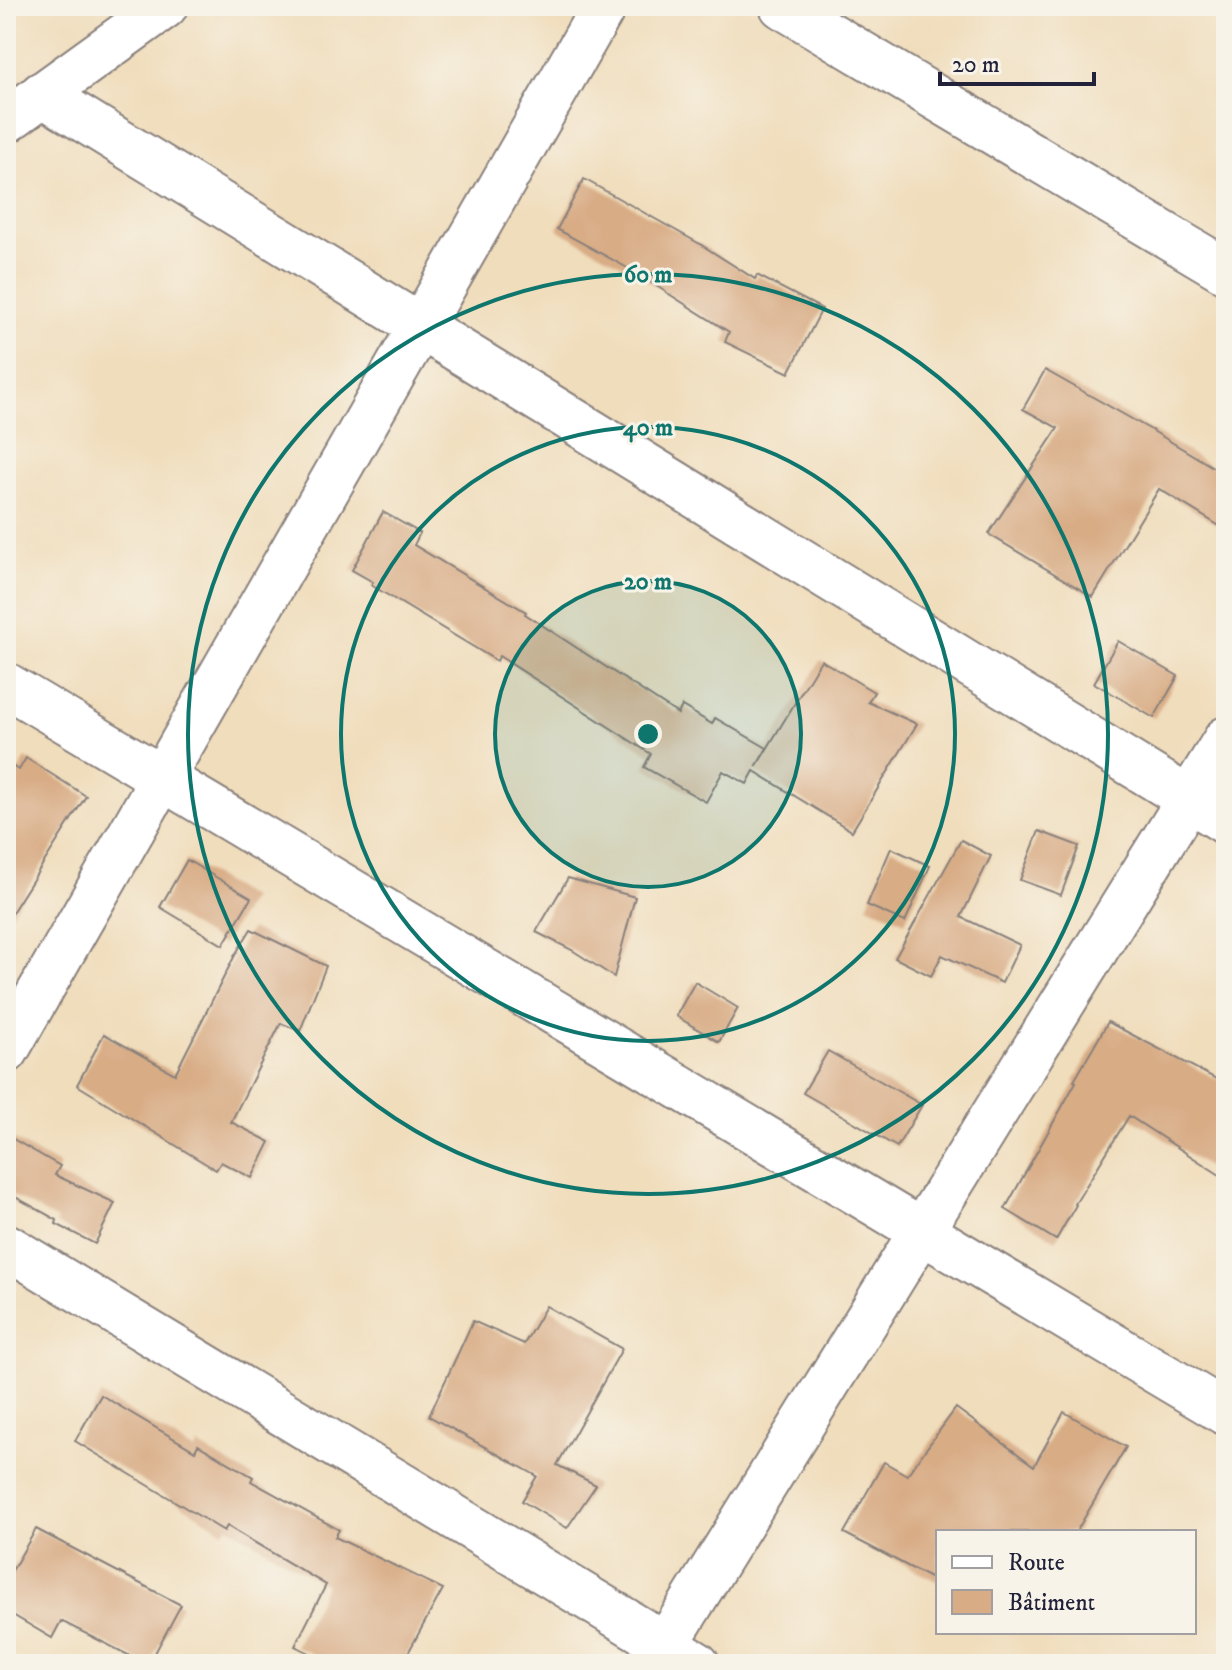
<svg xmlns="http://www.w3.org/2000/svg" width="1232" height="1670" viewBox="0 0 1232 1670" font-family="'IM FELL DW Pica',serif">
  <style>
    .building { fill: #d8ac85 }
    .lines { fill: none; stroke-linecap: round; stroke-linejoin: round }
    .minor-casing { stroke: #89807c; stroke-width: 48 }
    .minor { stroke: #fff; stroke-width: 44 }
    .ring { fill: none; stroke: #0f766e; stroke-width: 4 }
    .centre { fill: #0f766e; stroke: #f7f3e8; stroke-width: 4 }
    .ring-label { font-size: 24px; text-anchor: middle; font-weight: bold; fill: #0f766e; stroke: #f7f3e8; stroke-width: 6; stroke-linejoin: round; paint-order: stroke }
  </style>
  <rect width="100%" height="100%" fill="#f7f3e8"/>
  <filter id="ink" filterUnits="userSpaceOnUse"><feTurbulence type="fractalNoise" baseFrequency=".0125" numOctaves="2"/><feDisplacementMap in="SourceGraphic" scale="16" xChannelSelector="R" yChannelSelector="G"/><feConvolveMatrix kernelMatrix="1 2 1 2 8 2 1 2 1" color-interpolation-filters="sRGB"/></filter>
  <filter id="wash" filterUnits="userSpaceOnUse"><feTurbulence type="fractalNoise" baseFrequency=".006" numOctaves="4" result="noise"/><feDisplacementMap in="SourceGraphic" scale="32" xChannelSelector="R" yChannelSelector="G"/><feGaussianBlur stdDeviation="1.8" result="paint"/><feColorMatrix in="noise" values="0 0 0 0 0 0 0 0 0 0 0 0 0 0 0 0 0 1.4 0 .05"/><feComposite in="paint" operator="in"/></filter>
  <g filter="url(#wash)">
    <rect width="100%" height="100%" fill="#f0ddbc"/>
    <g id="blocks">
      <g class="building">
        <path d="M584,179L700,244L755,279L757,275L822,309L789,373L725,342L729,332L631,270L557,229Z"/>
        <path d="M1045,370L1153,431L1226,475V530L1159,489L1093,597L990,535L989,533L1058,428L1023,409Z"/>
        <path d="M383,512L420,533L414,545L526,612L525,614L678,714L682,706L712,724L715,718L767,748L756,767L821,660L874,692L868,702L917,724L852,831L754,771L747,784L723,771L706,802L644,767L651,754L499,656L497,661L371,585L373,582L352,570Z"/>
        <path d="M1118,641L1178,676L1154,718L1094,683Z"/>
        <path d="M26,758L86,796L6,922V763L19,770Z"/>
        <path d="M1039,831L1079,846L1061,895L1020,880Z"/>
        <path d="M961,840L991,856L961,917L1020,945L1002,983L942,955L931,976L895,958Z"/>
        <path d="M891,848L930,866L905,922L867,905Z"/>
        <path d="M187,860L251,898L223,945L160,907Z"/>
        <path d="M568,878L635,897L614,977L572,950L536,932Z"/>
        <path d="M251,929L326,966L300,1031L281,1023L231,1122L270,1142L252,1178L221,1162L216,1170L77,1085L104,1034L175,1074L235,955Z"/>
        <path d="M695,982L738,1008L719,1042L676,1016Z"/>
        <path d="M1108,1022L1226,1084V1179L1129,1116L1075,1204L1076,1205L1056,1240L1005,1209L1076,1082L1074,1081Z"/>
        <path d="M828,1051L922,1105L897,1147L803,1093Z"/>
        <path d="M6,1135L60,1166L55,1175L115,1203L95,1244L56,1224L57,1220L6,1192Z"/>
        <path d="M546,1306L622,1349L557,1465L596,1485L567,1528L522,1501L537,1476L429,1416L473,1321L524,1344Z"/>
        <path d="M101,1395L195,1451L198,1445L253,1477L251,1481L339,1530L335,1537L443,1589L402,1664H332L295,1646L326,1585L227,1526L224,1531L75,1441Z"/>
        <path d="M956,1408L1034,1466L1064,1412L1126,1447L1076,1532H938V1582L844,1533L884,1462L907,1475Z"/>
        <path d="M36,1529L181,1605L149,1664H146L61,1621L52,1638L6,1611V1581Z"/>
      </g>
    </g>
  </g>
  <g filter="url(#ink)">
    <use href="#blocks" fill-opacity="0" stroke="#89807c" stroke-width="2"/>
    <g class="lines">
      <g class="minor-casing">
        <g id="minor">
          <path d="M782,6L1226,271"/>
          <path d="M42,94L1226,822"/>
          <path d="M6,121L165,6"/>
          <path d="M6,685L1226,1413"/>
          <path d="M6,1051L604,6"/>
          <path d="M6,1246L697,1664"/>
          <path d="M654,1664L1226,739"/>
        </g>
      </g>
      <use href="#minor" class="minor"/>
    </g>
  </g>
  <circle cx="648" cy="734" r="153" fill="#0f766e" fill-opacity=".12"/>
  <g class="ring">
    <circle cx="648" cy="734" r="153"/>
    <circle cx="648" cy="734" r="307"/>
    <circle cx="648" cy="734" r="460"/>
  </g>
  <circle cx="648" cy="734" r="12" class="centre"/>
  <g class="ring-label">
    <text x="648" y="282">60 m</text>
    <text x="648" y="435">40 m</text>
    <text x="648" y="589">20 m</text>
  </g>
  <rect width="1232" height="1670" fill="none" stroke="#f7f3e8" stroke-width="32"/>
  <rect x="936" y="1530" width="260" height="104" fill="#f7f3e8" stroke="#a29fa3" stroke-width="2"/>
  <rect x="952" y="1556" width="40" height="12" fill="#ffffff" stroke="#a29fa3" stroke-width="2"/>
  <text x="1008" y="1570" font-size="24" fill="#22223b">Route</text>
  <rect x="952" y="1590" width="40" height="24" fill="#d8ac85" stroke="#a29fa3" stroke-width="2"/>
  <text x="1008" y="1610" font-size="24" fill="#22223b">Bâtiment</text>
  <path d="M940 72v12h154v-12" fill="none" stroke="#22223b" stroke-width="4"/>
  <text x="952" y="72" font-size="24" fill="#22223b" stroke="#f7f3e8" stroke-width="6" paint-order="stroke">20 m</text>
</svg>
